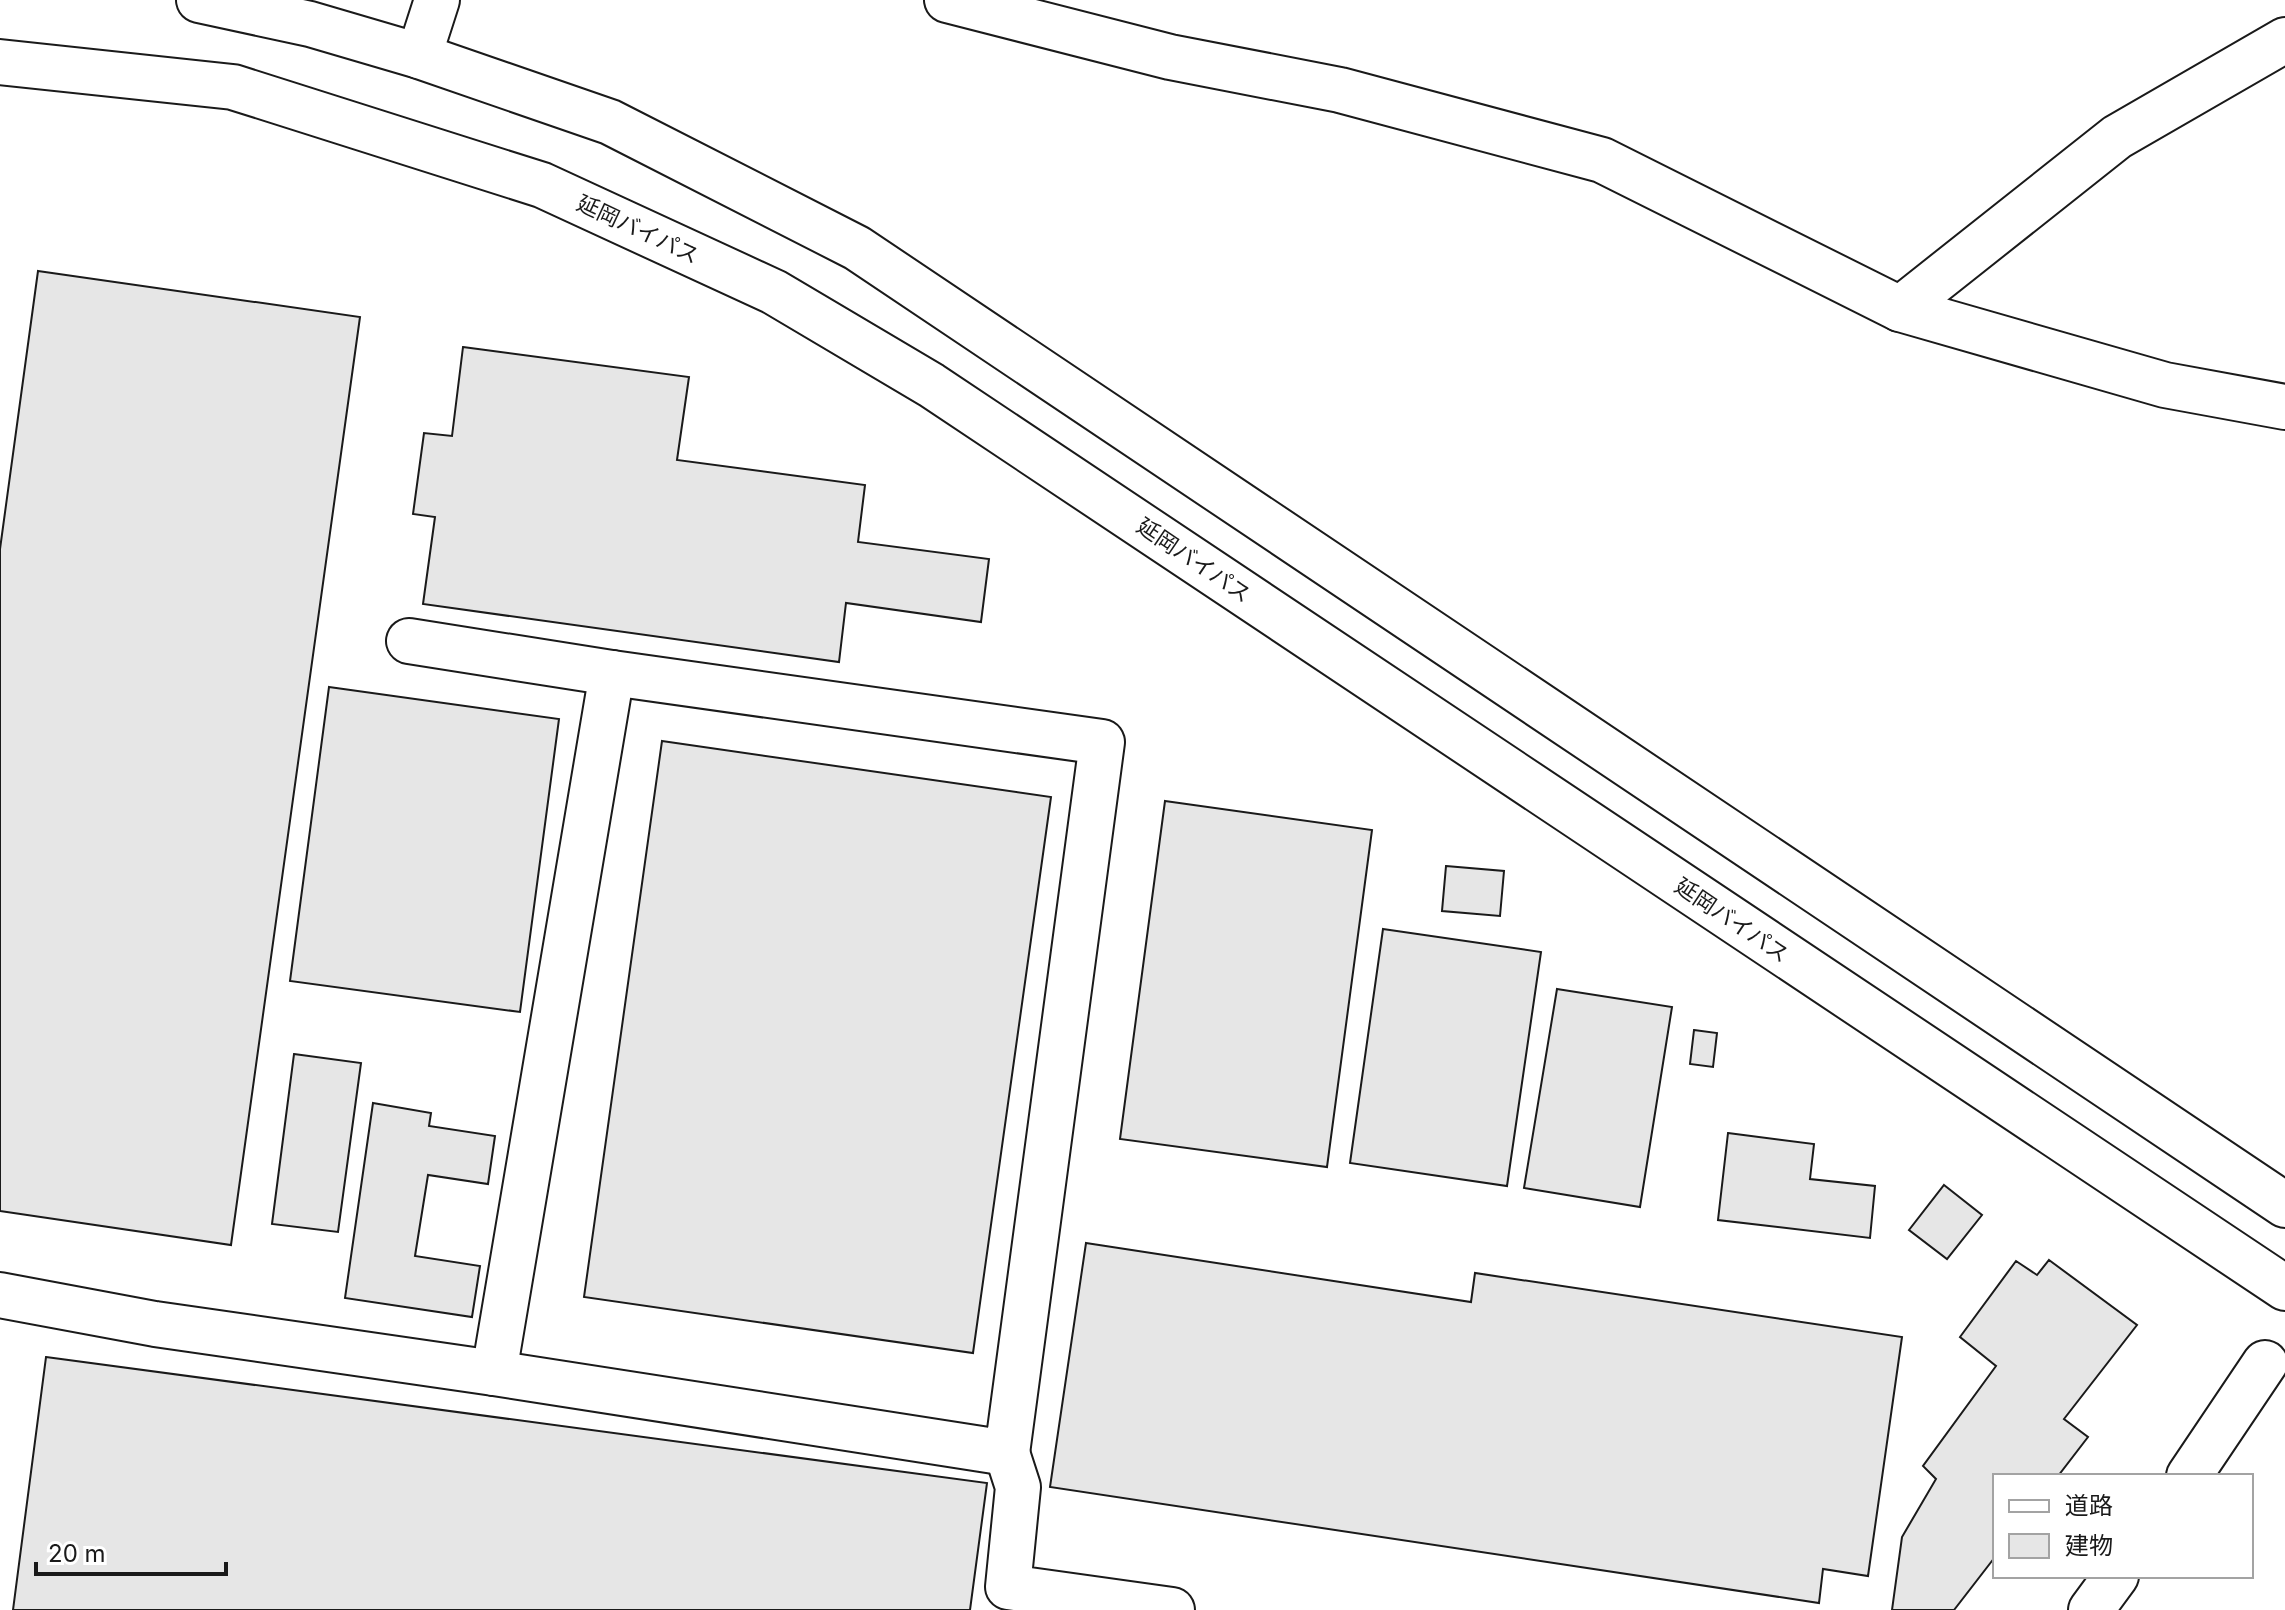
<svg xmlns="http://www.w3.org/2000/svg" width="2285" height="1610" viewBox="0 0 2285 1610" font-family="Inter,'Noto Sans JP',sans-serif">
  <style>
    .building { fill: #e6e6e6; stroke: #1a1a1a; stroke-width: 2 }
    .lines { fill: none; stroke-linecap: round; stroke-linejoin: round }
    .minor-casing { stroke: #1a1a1a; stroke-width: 48 }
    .highway-casing { stroke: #1a1a1a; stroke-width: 48 }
    .minor { stroke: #fff; stroke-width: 44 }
    .highway { stroke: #fff; stroke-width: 44 }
    .labels { text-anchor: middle; stroke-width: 6; stroke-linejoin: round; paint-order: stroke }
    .street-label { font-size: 22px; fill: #1a1a1a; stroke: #fff }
  </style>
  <rect width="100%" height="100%" fill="#fff"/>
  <g class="building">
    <path d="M38,271L360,317L231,1245L0,1211V549Z"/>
    <path d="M463,347L689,377L677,460L865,485L858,542L989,559L981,622L846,603L839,662L423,604L435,517L413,514L424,433L452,436Z"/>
    <path d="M329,687L559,719L520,1012L290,981Z"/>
    <path d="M662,741L1051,797L973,1353L584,1297Z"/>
    <path d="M1165,801L1372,830L1327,1167L1120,1139Z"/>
    <path d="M1446,866L1504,871L1500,916L1442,911Z"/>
    <path d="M1383,929L1541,952L1507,1186L1350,1163Z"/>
    <path d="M1557,989L1672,1007L1640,1207L1524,1188Z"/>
    <path d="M1694,1030L1717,1033L1713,1067L1690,1064Z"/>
    <path d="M294,1054L361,1063L338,1232L272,1224Z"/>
    <path d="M373,1103L431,1113L429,1126L495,1136L488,1184L428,1175L415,1256L480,1266L472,1317L345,1298Z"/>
    <path d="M1728,1133L1814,1144L1810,1179L1875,1186L1870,1238L1718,1220Z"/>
    <path d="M1944,1185L1982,1215L1947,1259L1909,1230Z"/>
    <path d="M1086,1243L1471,1302L1475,1273L1902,1337L1868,1576L1823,1569L1819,1603L1050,1487Z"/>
    <path d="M2049,1260L2137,1325L2064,1419L2088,1437L2058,1476H1995V1557L1954,1610H1892L1902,1537L1936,1479L1923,1466L1996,1366L1960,1337L2016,1261L2037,1275Z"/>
    <path d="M46,1357L987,1483L970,1610H13Z"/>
  </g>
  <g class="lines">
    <g class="minor-casing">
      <g id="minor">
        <path d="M947,0L1170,57L1340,90L1602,160L1900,309L2165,385L2285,407"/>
        <path d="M419,56L437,0"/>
        <path d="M1900,309L2117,137L2285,40"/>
        <path d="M0,1295L155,1324L494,1373L1007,1453L1102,742L612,673L409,641"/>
        <path d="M494,1373L612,673"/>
        <path d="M1007,1453L1018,1487L1008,1587L1172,1610"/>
        <path d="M2189,1476L2265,1363"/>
        <path d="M2091,1610L2116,1576"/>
      </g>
    </g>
    <g class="highway-casing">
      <g id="highway">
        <path d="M199,0L310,24L419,56L610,122L857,248L2285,1205"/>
        <path d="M0,62L233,87L542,185L774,292L931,385L2285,1288"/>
      </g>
    </g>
    <use href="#minor" class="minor"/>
    <use href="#highway" class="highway"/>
  </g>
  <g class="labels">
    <g class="street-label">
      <text transform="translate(638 229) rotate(25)" y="8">延岡バイパス</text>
      <text transform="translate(1194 560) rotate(34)" y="8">延岡バイパス</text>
      <text transform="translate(1732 920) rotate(34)" y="8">延岡バイパス</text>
    </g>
  </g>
  <rect x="1993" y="1474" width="260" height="104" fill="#ffffff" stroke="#a3a3a3" stroke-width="2"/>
  <rect x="2009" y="1500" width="40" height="12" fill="#ffffff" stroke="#a3a3a3" stroke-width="2"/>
  <text x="2065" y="1514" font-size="24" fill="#1a1a1a">道路</text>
  <rect x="2009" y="1534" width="40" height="24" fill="#e6e6e6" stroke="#a3a3a3" stroke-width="2"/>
  <text x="2065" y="1554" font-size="24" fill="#1a1a1a">建物</text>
  <path d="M36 1562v12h190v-12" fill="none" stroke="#1a1a1a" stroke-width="4"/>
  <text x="48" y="1562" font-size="24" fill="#1a1a1a" stroke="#ffffff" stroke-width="6" paint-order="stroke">20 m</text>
</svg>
